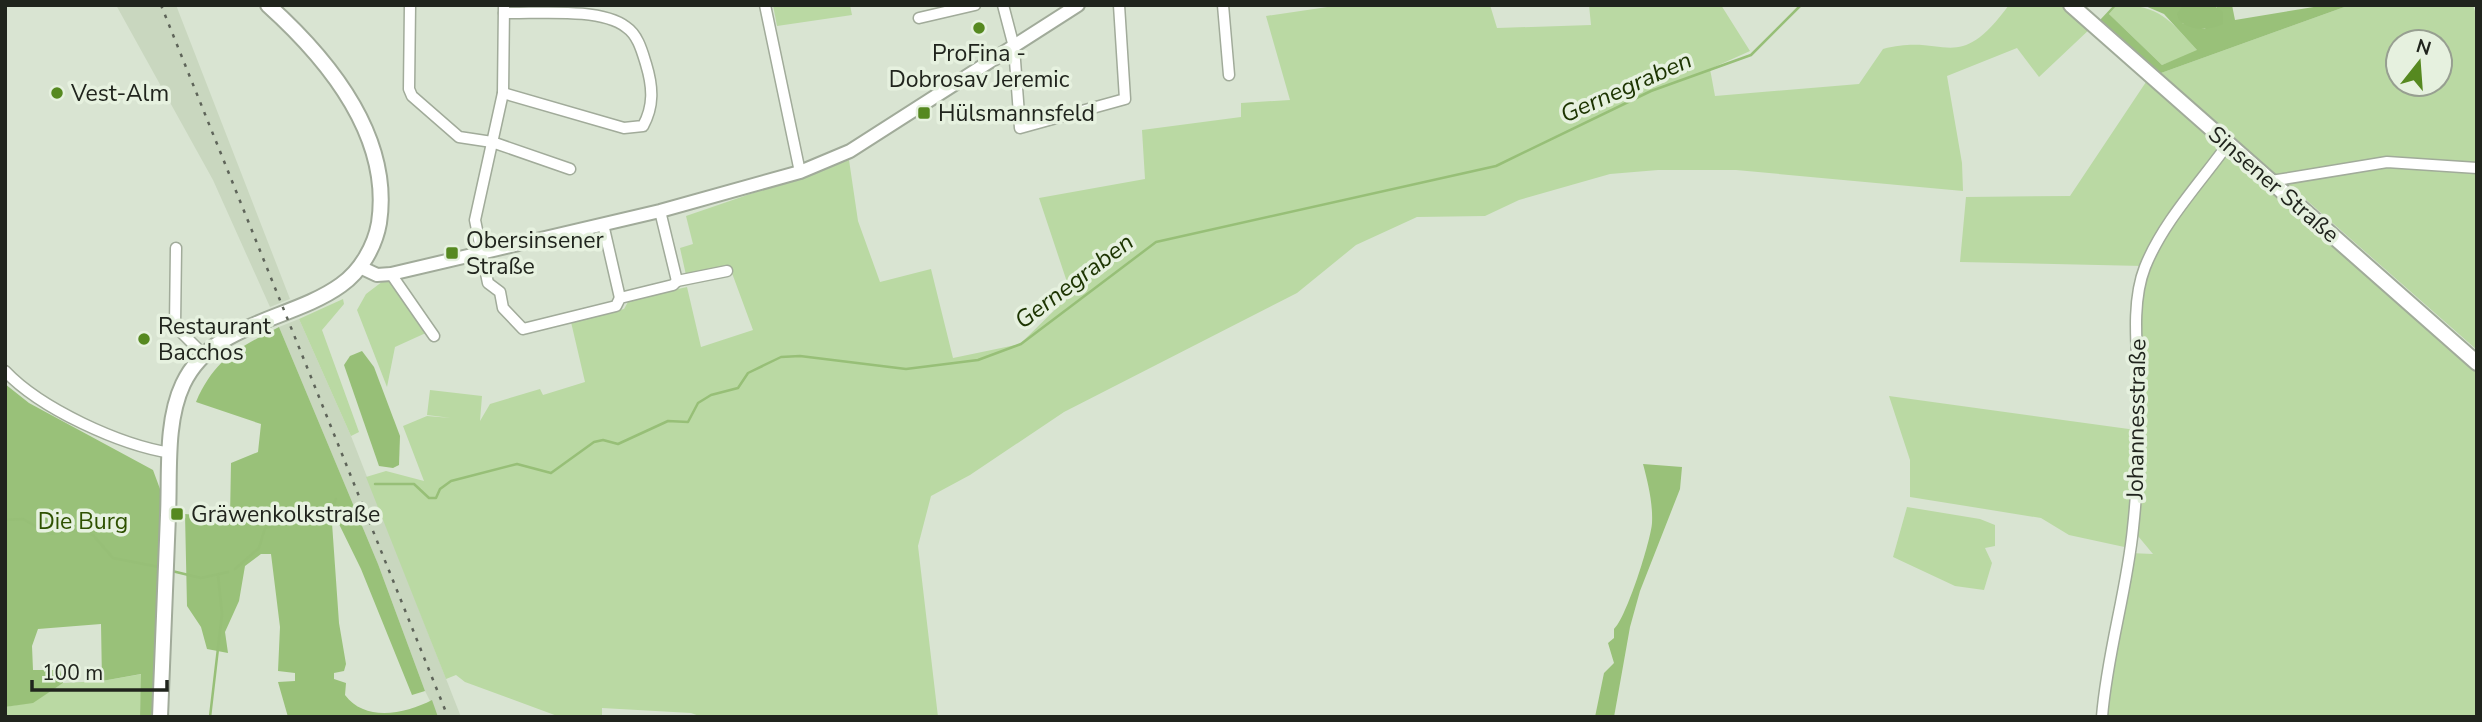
<svg xmlns="http://www.w3.org/2000/svg" width="2482" height="722" viewBox="0 0 2482 722" font-family="'Nunito Sans',sans-serif">
  <style>
    .built { fill: #c9d7bf }
    .green { fill: #bad9a3; fill-rule: evenodd }
    .forest { fill: #99c179 }
    .water { fill: #97bf77 }
    .lines { fill: none; stroke-linecap: round; stroke-linejoin: round }
    .stream { stroke: #97bf77; stroke-width: 2.5 }
    .minor-casing { stroke: #a1ab9a; stroke-width: 13 }
    .tertiary-casing { stroke: #a1ab9a; stroke-width: 16 }
    .secondary-casing { stroke: #a1ab9a; stroke-width: 18 }
    .minor { stroke: #fff; stroke-width: 10 }
    .tertiary { stroke: #fff; stroke-width: 12 }
    .secondary { stroke: #fff; stroke-width: 14 }
    .rail { stroke: #5e6459; stroke-width: 2.5; stroke-dasharray: 3.5 7; stroke-linecap: butt }
    .poi-dot { fill: #568920; stroke: #e6f1df; stroke-width: 2.5 }
    .labels { text-anchor: middle; stroke-width: 7; stroke-linejoin: round; paint-order: stroke }
    .poi-label { font-size: 23px; fill: #20241d; stroke: #e6f1df; text-anchor: start }
    .street-label { font-size: 23px; fill: #20241d; stroke: #e6f1df }
    .park-label { font-size: 23px; fill: #2e5100; stroke: #e6f1df }
    .water-label { font-size: 24px; font-style: italic; fill: #1c3400; stroke: #e6f1df }
  </style>
  <rect width="100%" height="100%" fill="#d9e4d2"/>
  <g class="built">
    <path d="M116,5H176L290,299L270,307L213,180Z"/>
    <path d="M299,319L351,436L461,717H438L425,691L378,564L279,327Z"/>
  </g>
  <g class="green">
    <path d="M773,5H850L852,15L777,26Z"/>
    <path d="M1341,5H1490L1497,28L1591,25L1589,5H1721L1750,51L1710,69L1715,96L1859,84L1883,49C1947,32 1956,77 2009,5H2065L2092,27L2039,77L2017,48L1947,76L1962,163L1963,191L1736,170H1658L1610,174L1519,200L1485,216L1417,217L1356,245L1297,293L1064,412L970,475L931,496L918,546L938,717H702L691,713L602,708V717H560L465,682L456,675L446,679L366,477L386,471L424,481L403,426L427,416L451,418L427,415L430,390L482,396L480,421L490,404L540,389L543,395L585,382L571,322L624,309L629,300L687,287L701,347L753,330L729,265L686,275L680,248L693,244L686,216L849,160L858,221L880,282L931,269L953,358L1020,344L1071,294L1039,198L1145,179L1142,130L1241,117V103L1290,100L1266,16Z"/>
    <path d="M2117,5C2161,5 2169,20 2198,51L2162,65L2109,14Z"/>
    <path d="M2350,5H2473L2477,17V164L2434,161L2275,177L2161,73ZM2398,42H2440V84H2398Z"/>
    <path d="M2148,79L2224,145L2143,266L1960,262L1966,197L2070,196Z"/>
    <path d="M2229,151L2477,372V717H2102L2129,553L2153,554L2133,530L2141,283L2165,232L2219,157Z"/>
    <path d="M2388,165L2477,170V350L2286,182Z"/>
    <path d="M391,275L428,332L395,347L387,387L357,310L366,294Z"/>
    <path d="M343,299L344,304L322,330L359,432L351,436L299,319Z"/>
    <path d="M1889,396L2136,430L2129,548L2069,535L2041,518L1910,497V460Z"/>
    <path d="M1907,507L1980,519L1995,525V546L1985,548L1992,563L1984,590L1955,586L1893,557Z"/>
    <path d="M142,674L140,717H5V707L33,702L63,683L102,681Z"/>
  </g>
  <g class="forest">
    <path d="M2114,5H2117L2109,14L2162,65L2197,50L2164,14L2143,5H2190L2182,7V23L2205,29L2217,7L2213,5H2232L2235,20L2326,5H2350L2161,73L2100,20Z"/>
    <path d="M279,327L378,564L425,691L412,695L361,569L337,520L332,523L339,623L346,664L344,671L334,673V679L346,683L345,695C365,722 405,714 432,700L438,717H288L278,682L295,681V673L278,671L280,627L271,554H261L245,566L239,601L225,632L228,653L207,649L201,627L187,606L185,514L230,518L231,463L258,452L261,424L196,402C215,358 239,348 279,327Z"/>
    <path d="M5,384L29,403L153,470L160,489L162,530L154,717H140L141,674L102,681L101,624L38,629L32,646L33,670H60L63,683L33,703L5,707Z"/>
    <path d="M1643,464L1682,467L1680,489L1640,591L1630,627L1614,717H1595L1604,673L1614,663L1608,643L1614,638V629C1626,619 1651,540 1652,523C1653,503 1648,483 1643,464Z"/>
  </g>
  <g class="water">
    <path d="M2213,5L2223,12V24C2209,31 2190,31 2179,20L2177,14L2182,7Z"/>
    <path d="M362,351L374,367L400,436L399,465L393,468L379,466L344,365L350,356Z"/>
  </g>
  <g class="lines">
    <g class="stream">
      <path d="M375,484H414L429,498H436L440,489L451,481L517,464L551,473L594,442L603,440L618,444L668,421L688,422L698,403L711,395L738,388L748,373L781,357L800,356L906,369L978,360L1021,344L1156,242L1496,166L1651,91L1751,55L1801,5"/>
      <path d="M323,510L333,506L336,499"/>
      <path d="M5,520L23,519L49,534L81,530L93,535L113,558L159,567"/>
      <path d="M235,569L259,548L265,528L273,526"/>
      <path d="M172,571L201,578L228,572"/>
      <path d="M210,717L222,614L218,575"/>
    </g>
    <g class="minor-casing">
      <g id="minor">
        <path d="M410,5L409,89L412,96L459,137L492,142L570,169"/>
        <path d="M504,5L503,93L475,220L488,283L500,292L503,308L523,329L616,306L620,298L673,285L677,281L660,211"/>
        <path d="M765,5L800,172"/>
        <path d="M1003,5L1014,47L1020,128L1125,99L1119,5"/>
        <path d="M1223,5L1229,75"/>
        <path d="M919,18L975,5"/>
        <path d="M503,93L624,128L643,126C654,106 653,87 646,64C642,51 638,35 626,27C600,7 536,14 504,13"/>
        <path d="M2271,181L2387,162L2477,168"/>
        <path d="M603,224L620,298"/>
        <path d="M176,248L175,326L204,355"/>
        <path d="M391,274L434,336"/>
        <path d="M677,281L727,271"/>
        <path d="M5,371C41,409 120,445 171,453"/>
        <path d="M2102,717C2107,653 2127,591 2133,528C2138,483 2139,439 2139,395C2138,355 2130,305 2145,267C2163,222 2200,183 2228,144"/>
      </g>
    </g>
    <g class="tertiary-casing">
      <path id="tertiary" d="M360,267L377,275L391,274L660,211L800,172L850,151L1078,5"/>
    </g>
    <g class="secondary-casing">
      <g id="secondary">
        <path d="M2071,5L2477,363"/>
        <path d="M160,717C163,650 165,582 168,515C170,474 165,422 183,384C212,322 291,321 341,285C361,271 375,246 379,223C392,137 328,59 268,5"/>
      </g>
    </g>
    <use href="#minor" class="minor"/>
    <use href="#tertiary" class="tertiary"/>
    <use href="#secondary" class="secondary"/>
    <path class="rail" d="M161,5L448,717"/>
  </g>
  <g class="poi-dot">
    <circle cx="979" cy="28" r="7"/>
    <circle cx="57" cy="93" r="7"/>
    <rect x="917" y="106" width="14" height="14" rx="3.5"/>
    <rect x="445" y="246" width="14" height="14" rx="3.5"/>
    <circle cx="144" cy="339" r="7"/>
    <rect x="170" y="507" width="14" height="14" rx="3.5"/>
  </g>
  <g class="labels">
    <g class="poi-label">
      <text x="979" y="61" text-anchor="middle">ProFina -<tspan x="979" dy="26">Dobrosav Jeremic</tspan></text>
      <text x="71" y="101">Vest-Alm</text>
      <text x="938" y="121">Hülsmannsfeld</text>
      <text x="466" y="248">Obersinsener<tspan x="466" dy="26">Straße</tspan></text>
      <text x="158" y="334">Restaurant<tspan x="158" dy="26">Bacchos</tspan></text>
      <text x="191" y="522">Gräwenkolkstraße</text>
    </g>
    <g class="street-label">
      <text transform="translate(2274 184) rotate(41)" y="8">Sinsener Straße</text>
      <text transform="translate(2136 419) rotate(-89)" y="8">Johannesstraße</text>
    </g>
    <g class="park-label">
      <text x="83" y="529">Die Burg</text>
    </g>
    <g class="water-label">
      <text transform="translate(1626 87) rotate(-24)" y="8">Gernegraben</text>
      <text transform="translate(1074 281) rotate(-37)" y="8">Gernegraben</text>
    </g>
  </g>
  <rect width="2482" height="722" fill="none" stroke="#20241d" stroke-width="14"/>
  <g transform="translate(2419 63) rotate(17)"><circle r="33" fill="#e6f1df" stroke="#979f91" stroke-width="2"/>
  <path d="M0-5L12 26L0 18L-12 26Z" fill="#568920"/>
  <text y="-10" font-size="19" font-weight="bold" text-anchor="middle" fill="#20241d">N</text>
  </g>
  <path d="M32 680v10h135v-10" fill="none" stroke="#20241d" stroke-width="3.5"/>
  <text x="42" y="680" font-size="21" fill="#20241d" stroke="#e6f1df" stroke-width="5" paint-order="stroke">100 m</text>
</svg>
